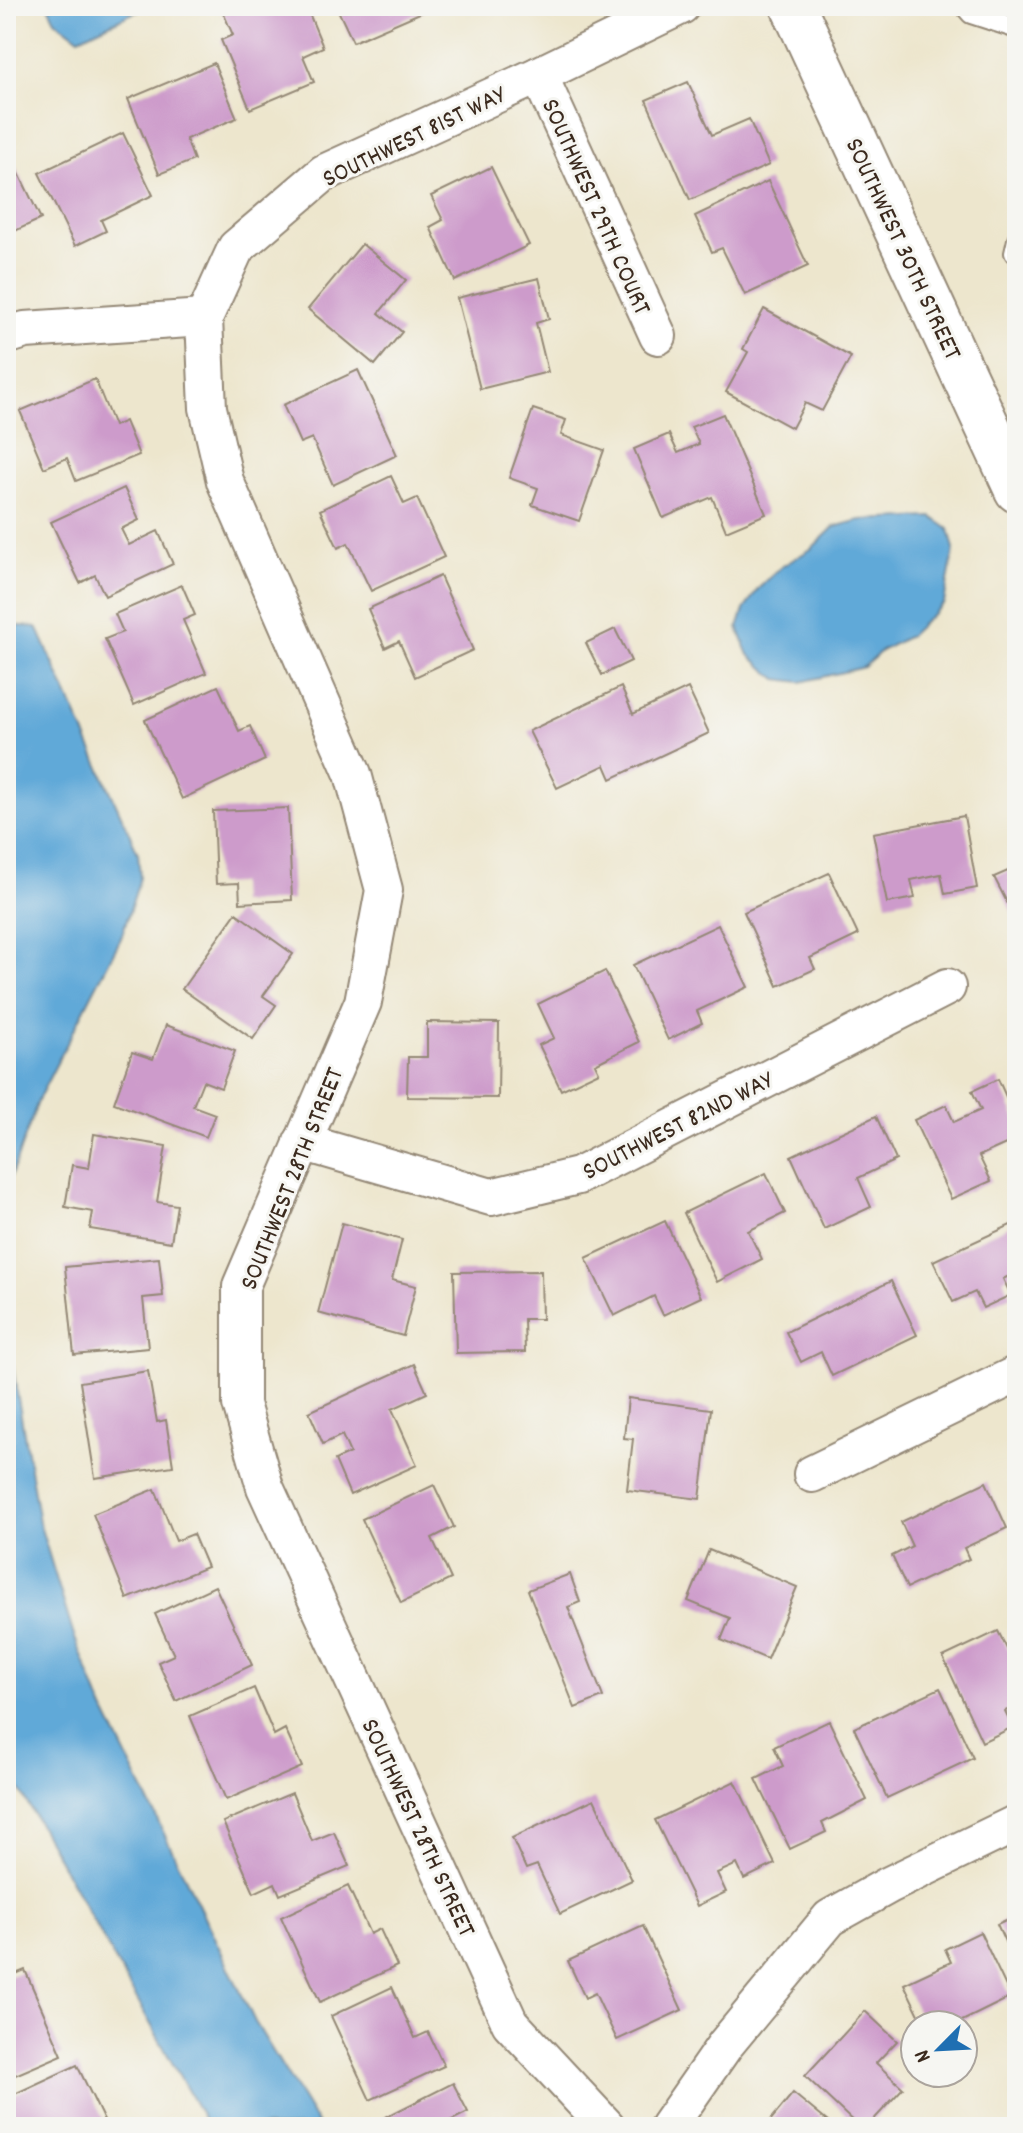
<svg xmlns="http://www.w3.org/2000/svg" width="1023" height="2133" viewBox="0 0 1023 2133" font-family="Dekko,sans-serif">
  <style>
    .water { fill: #61a9d8; stroke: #4e6a7b; stroke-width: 2 }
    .building { fill: #cd9bcb }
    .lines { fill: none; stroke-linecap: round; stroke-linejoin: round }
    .service-casing { stroke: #948876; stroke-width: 22 }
    .minor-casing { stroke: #948876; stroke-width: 40 }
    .tertiary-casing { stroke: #948876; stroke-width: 48 }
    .service { stroke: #fff; stroke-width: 18 }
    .minor { stroke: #fff; stroke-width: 36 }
    .tertiary { stroke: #fff; stroke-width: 44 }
    .labels { text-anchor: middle; stroke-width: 6; stroke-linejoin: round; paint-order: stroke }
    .street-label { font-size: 26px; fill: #3b2a1e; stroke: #f6f6f2 }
  </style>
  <rect width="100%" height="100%" fill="#f6f6f2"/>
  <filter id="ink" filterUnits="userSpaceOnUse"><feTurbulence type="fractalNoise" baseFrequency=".0125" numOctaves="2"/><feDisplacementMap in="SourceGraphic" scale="16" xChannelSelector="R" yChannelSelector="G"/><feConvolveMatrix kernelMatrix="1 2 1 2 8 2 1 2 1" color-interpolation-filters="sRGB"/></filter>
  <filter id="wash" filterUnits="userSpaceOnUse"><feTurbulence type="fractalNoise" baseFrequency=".006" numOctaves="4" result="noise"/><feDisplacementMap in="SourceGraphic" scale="32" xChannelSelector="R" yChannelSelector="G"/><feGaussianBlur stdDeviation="1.8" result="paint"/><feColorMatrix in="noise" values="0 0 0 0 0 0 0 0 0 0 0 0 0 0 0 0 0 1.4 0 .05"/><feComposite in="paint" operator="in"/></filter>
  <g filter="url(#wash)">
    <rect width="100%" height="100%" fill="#ede6cd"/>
    <g class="water">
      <path d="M48,6H148L79,38L55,20Z"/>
      <path d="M932,517L949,529L954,549L944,603L909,636L881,651L864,667L801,682L777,679L749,655L738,628L744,610L758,589L781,567L811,549L834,527L860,520Z"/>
      <path d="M6,625L37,627L138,853L140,878L121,938L40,1096L6,1189Z"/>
      <path d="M6,1273L10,1296L11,1357L39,1522L73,1633L100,1701L255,2022L319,2127H208L6,1765Z"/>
    </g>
    <g id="blocks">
      <g class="building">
        <path d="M232,6H306L323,47L303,56L314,82L250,109L221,40L233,35L222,10Z"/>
        <path d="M336,6H436L353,42Z"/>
        <path d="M214,63L237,118L186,139L194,160L159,174L128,99Z"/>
        <path d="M688,82L712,135L749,119L769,165L690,200L646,100Z"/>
        <path d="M123,133L153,195L101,220L106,231L75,246L39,173Z"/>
        <path d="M11,157L41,219L6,235V159Z"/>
        <path d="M491,167L529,245L455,281L430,227L443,220L431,196Z"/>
        <path d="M768,181L808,266L745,295L722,248L712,252L695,216Z"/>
        <path d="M362,244L406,280L379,313L402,332L375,365L308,309Z"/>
        <path d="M539,278L549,319L536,323L548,372L480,389L457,298Z"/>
        <path d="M764,309L851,357L822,411L805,403L792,428L726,392L748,352L743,349Z"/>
        <path d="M358,370L397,455L333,485L312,438L300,443L283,405Z"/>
        <path d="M95,379L114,426L125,421L139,455L76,481L67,458L44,468L20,411Z"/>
        <path d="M533,409L566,420L561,435L604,450L579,521L532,505L538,488L509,478Z"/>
        <path d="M723,414L766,514L726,531L712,497L663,518L634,449L669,434L678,453L699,444L691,427Z"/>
        <path d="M391,476L404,504L417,498L444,557L371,591L348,543L338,548L320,510Z"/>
        <path d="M124,488L139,520L121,529L129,545L158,531L173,564L105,596L95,575L80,583L51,522Z"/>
        <path d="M440,576L473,650L415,677L399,641L385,648L368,609Z"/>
        <path d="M182,585L195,615L183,620L206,673L134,705L105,639L123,632L115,614Z"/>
        <path d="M615,629L631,661L602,675L586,643Z"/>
        <path d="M218,686L239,731L250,726L265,760L182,799L145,720Z"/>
        <path d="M621,687L633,714L688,688L709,733L611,779L605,765L557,788L529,731Z"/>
        <path d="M288,808L292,900L240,903L239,883L216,884L213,811Z"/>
        <path d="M964,816L977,888L945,894L941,874L911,880L915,898L887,903L873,833Z"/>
        <path d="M1017,867V922L994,877Z"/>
        <path d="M829,873L858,935L810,958L815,969L778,986L744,912Z"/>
        <path d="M236,913L293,954L263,996L276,1005L253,1039L182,989Z"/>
        <path d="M718,925L748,987L697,1011L702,1023L668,1040L633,965Z"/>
        <path d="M605,971L639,1042L595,1064L599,1072L561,1090L539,1045L554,1038L538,1004Z"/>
        <path d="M427,1022L499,1023L498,1098L407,1097L408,1057H427Z"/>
        <path d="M166,1025L235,1051L221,1088L203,1081L193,1106L215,1114L206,1137L114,1103L132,1052L153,1059Z"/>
        <path d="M998,1079L1017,1121V1139L979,1156L991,1181L951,1199L914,1120L946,1105L954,1122L981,1110L972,1091Z"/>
        <path d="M876,1116L896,1160L858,1178L871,1207L824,1229L791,1156Z"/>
        <path d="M94,1134L166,1146L157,1202L177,1205L171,1242L90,1229L93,1212L65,1207L72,1165L89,1168Z"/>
        <path d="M766,1173L785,1213L748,1231L762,1259L717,1282L684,1213Z"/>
        <path d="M665,1221L701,1297L663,1315L654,1296L614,1316L586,1258Z"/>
        <path d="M1017,1222V1272L1003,1279L1011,1295L983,1308L975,1292L953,1302L933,1261Z"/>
        <path d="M342,1223L402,1240L392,1280L416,1286L403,1336L318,1313Z"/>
        <path d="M159,1258L163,1296L143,1298L148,1348L74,1355L65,1267Z"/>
        <path d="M541,1271L542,1319H524L525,1352L456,1353L454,1272Z"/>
        <path d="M891,1281L917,1335L832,1376L821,1352L801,1362L786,1332Z"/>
        <path d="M414,1364L427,1393L392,1409L417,1465L350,1495L335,1460L350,1453L342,1435L323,1444L309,1412Z"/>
        <path d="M148,1371L157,1422L166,1420L173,1466L95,1478L80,1382Z"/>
        <path d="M628,1398L711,1409L700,1499L627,1490L633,1439L624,1438Z"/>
        <path d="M986,1482L1007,1528L964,1548L969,1559L907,1588L892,1556L912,1546L901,1522Z"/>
        <path d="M434,1485L454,1527L432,1538L451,1579L401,1603L362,1519Z"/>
        <path d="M155,1489L176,1541L193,1534L207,1567L127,1599L93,1514Z"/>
        <path d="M709,1550L797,1587L767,1659L721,1640L730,1618L688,1601Z"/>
        <path d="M570,1574L580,1602L568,1607L603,1697L575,1708L528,1590Z"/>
        <path d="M215,1586L252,1665L176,1701L158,1662L174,1655L155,1614Z"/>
        <path d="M998,1631L1007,1649L1017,1644V1706L1005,1711L1013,1727L982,1742L943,1657Z"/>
        <path d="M254,1688L274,1735L285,1729L302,1767L226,1800L190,1716Z"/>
        <path d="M940,1688L973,1758L887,1798L854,1728Z"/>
        <path d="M829,1721L867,1800L822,1823L826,1832L790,1849L756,1779L783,1766L774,1747Z"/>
        <path d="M735,1781L775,1864L744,1879L737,1864L717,1873L726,1892L697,1906L655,1820Z"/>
        <path d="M292,1793L312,1841L334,1832L349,1866L280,1895L275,1883L254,1893L223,1822Z"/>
        <path d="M594,1799L632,1880L560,1914L537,1865L526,1869L512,1838Z"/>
        <path d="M348,1886L370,1934L380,1929L397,1966L320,2002L281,1917Z"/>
        <path d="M1017,1915V1968L997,1924Z"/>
        <path d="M643,1926L682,2010L617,2040L595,1993L585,1998L568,1961Z"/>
        <path d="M980,1932L1011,1997L958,2023L959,2025H924L904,1984L951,1962L945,1949Z"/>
        <path d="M25,1970L62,2055L6,2079V1978Z"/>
        <path d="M392,1987L415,2038L428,2032L444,2066L370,2100L331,2016Z"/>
        <path d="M865,2011L897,2041L876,2063L903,2088L867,2127H859L805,2076Z"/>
        <path d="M77,2065L107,2127H16L6,2106V2098Z"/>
        <path d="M453,2083L468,2112L450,2121L453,2127H366Z"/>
        <path d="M793,2093L834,2127H765Z"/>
      </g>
    </g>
  </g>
  <g filter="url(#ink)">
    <use href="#blocks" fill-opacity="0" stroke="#948876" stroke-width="2"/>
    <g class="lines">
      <g class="service-casing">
        <g id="service">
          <path d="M964,6L971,14L1017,29"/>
          <path d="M1014,253L1017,240"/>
        </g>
      </g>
      <g class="minor-casing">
        <g id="minor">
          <path d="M539,75L658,336"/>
          <path d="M6,336L25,330L204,318"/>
          <path d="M302,1142L491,1197L578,1176L947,987"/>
          <path d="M812,1474L1017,1374"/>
          <path d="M607,2127L510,2023L265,1487L241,1404V1286L363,1002L384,890L353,774L225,481L208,408L204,318L236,248L324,173L539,75L681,6"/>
          <path d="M668,2127L725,2045L830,1918L889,1885L1017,1823"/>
        </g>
      </g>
      <g class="tertiary-casing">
        <path id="tertiary" d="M793,6L1017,490"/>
      </g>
      <use href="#service" class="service"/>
      <use href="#minor" class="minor"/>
      <use href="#tertiary" class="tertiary"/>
    </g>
  </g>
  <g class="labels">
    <g class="street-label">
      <text transform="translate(413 135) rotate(-26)" y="9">SOUTHWEST 81ST WAY</text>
      <text transform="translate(598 206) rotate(66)" y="9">SOUTHWEST 29TH COURT</text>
      <text transform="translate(905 248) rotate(65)" y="9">SOUTHWEST 30TH STREET</text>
      <text transform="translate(677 1124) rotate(-27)" y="9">SOUTHWEST 82ND WAY</text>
      <text transform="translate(290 1178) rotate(-68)" y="9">SOUTHWEST 28TH STREET</text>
      <text transform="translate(420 1827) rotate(65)" y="9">SOUTHWEST 28TH STREET</text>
    </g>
  </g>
  <rect width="1023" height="2133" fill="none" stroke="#f6f6f2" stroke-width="32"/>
  <g transform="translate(939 2049) rotate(246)"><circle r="38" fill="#f6f6f2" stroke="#aba49d" stroke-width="2"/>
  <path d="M0-6L14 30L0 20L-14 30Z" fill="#1f6fb2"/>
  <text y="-12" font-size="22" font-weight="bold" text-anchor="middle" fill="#3b2a1e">N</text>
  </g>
</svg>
